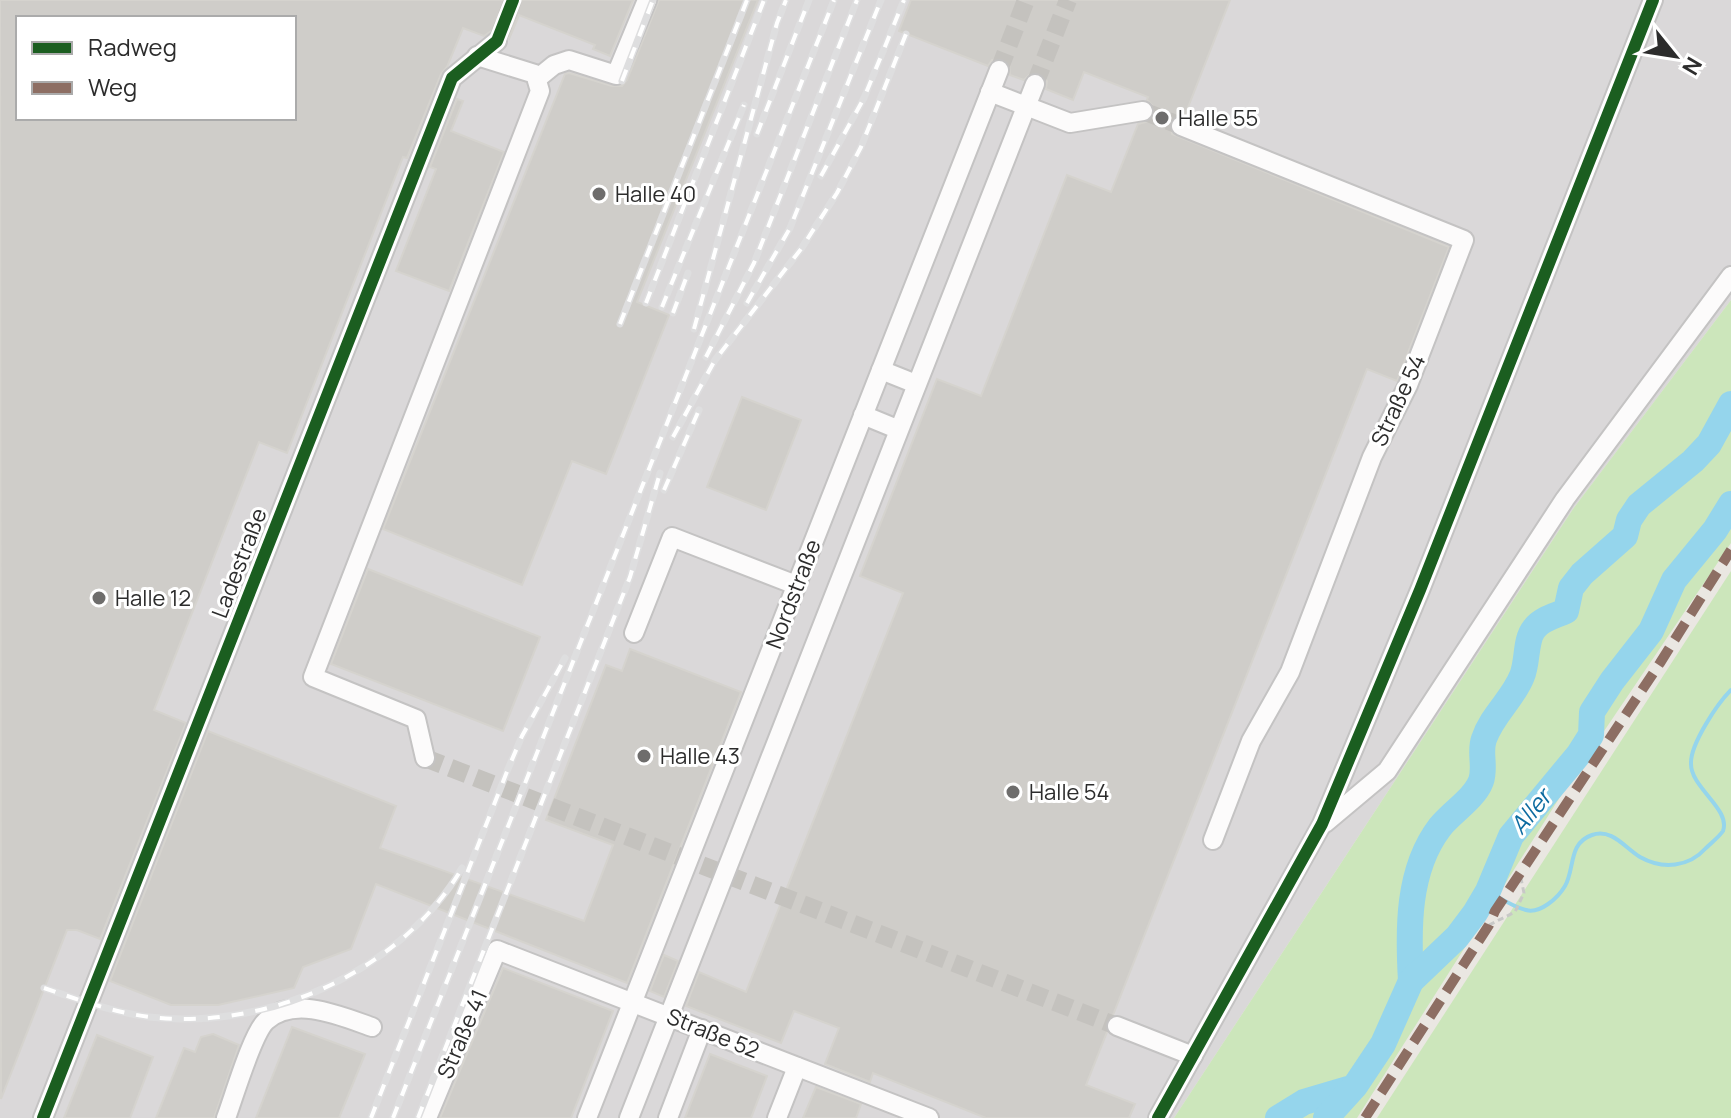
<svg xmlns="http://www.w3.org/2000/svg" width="1731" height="1118" viewBox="0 0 1731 1118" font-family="Manrope,sans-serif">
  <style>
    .industrial { fill: #dad8d9; fill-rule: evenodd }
    .green { fill: #cce6bb }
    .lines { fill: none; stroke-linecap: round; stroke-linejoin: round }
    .stream { stroke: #95d5ec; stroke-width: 4 }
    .river { stroke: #95d5ec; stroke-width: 26 }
    .building { fill: #cfcdc9; stroke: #d5d3ce; stroke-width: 2; fill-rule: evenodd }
    .minor-tunnel { stroke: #c4c2be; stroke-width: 18; stroke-dasharray: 18 9; stroke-linecap: butt }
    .minor-casing { stroke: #c4c3c3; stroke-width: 22 }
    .path { stroke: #c8c8c7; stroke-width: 3; stroke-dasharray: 6 4; stroke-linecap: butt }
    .minor { stroke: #fcfbfb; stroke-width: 18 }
    .rail-casing { stroke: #dededf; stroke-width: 7 }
    .rail { stroke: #fff; stroke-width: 4; stroke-dasharray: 12; stroke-linecap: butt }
    .quiet { stroke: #8d6e63; stroke-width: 10; stroke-dasharray: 20 10; stroke-linecap: butt }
    .cycleway-casing { stroke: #fff; stroke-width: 17 }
    .cycleway { stroke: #1b5e20; stroke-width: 12 }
    .poi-dot { fill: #6e6d6c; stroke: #fff; stroke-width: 3 }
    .labels { text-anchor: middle; stroke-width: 6; stroke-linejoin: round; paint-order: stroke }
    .poi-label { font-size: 22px; fill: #2c2c2c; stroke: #fff; text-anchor: start }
    .street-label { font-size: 22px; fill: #2c2c2c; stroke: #fff }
    .water-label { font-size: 24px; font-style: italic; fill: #0c6ba0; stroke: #fff }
  </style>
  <rect width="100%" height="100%" fill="#eae7e2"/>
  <path class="industrial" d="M0,0H1731V300L1573,509L1174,1118H0ZM18,18H294V118H18Z"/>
  <g class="green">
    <path d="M1731,300V543L1567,786L1357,1118H1174L1573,509Z"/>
    <path d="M1731,571V1118H1377Z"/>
  </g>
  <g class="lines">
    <path class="stream" d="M1488,891C1500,898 1513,907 1526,910C1540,914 1558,898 1565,886C1575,869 1568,843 1592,835C1612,828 1625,848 1640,857C1663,870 1689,867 1706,848C1711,843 1719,837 1723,831C1731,809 1691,788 1691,764C1690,744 1718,703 1731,690"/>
    <g class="river">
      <path d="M1411,981C1408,930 1407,870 1440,827C1452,812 1474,799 1481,781C1486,767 1479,752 1484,739C1492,715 1513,699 1522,676C1528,662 1525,640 1534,629C1541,619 1555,616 1566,611L1571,588L1582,574L1625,536L1629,520L1639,505L1693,461L1709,444L1731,404"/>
      <path d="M1278,1118L1304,1102L1348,1089"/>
      <path d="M1326,1118L1355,1086L1383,1044L1411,981L1457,937L1475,913L1488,891L1511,836L1579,754L1591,735L1592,712L1612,681L1651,631L1674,580L1715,530L1731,504"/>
    </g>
  </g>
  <g class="building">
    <path d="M0,0H633L610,56L593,49L595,45L519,15L509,39L500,30L494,29L484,36L463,28L447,67L441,74L407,158L403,157L287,453L259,442L154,710L186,723L100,939L77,930H67L1,1099ZM18,18H294V118H18Z"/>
    <path d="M659,0H758L637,302L669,315L606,474L572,461L522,585L383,529L565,74L569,73L612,86H622L627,80Z"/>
    <path d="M911,0H1230L1185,115L1179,114L1170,121L1172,134L1449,247L1397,381L1367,369L1113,1015L1106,1022L1107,1032L1086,1085L1135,1104L1129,1118H986L873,1073L870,1082L825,1064L839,1028L794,1011L781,1043L686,1006L699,972L746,992L903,593L860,576L937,379L981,396L1067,175L1111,192L1138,124L1150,121L1154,114L1155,108L1147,100L1148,97L1084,72L1073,100L1046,89L1047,81L1040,73L1032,72L1024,80L1010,75L1009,63L1003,59L992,60L988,66L899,31Z"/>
    <path d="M457,99L463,101L451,131L504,152L449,291L396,271L436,169L430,167Z"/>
    <path d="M742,397L801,420L766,510L707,487Z"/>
    <path d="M368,569L540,637L503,731L331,664Z"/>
    <path d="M630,649L741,692L627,983L376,884L351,949L303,967L294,988L218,1005H171L110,981L208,731L396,806L380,848L584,921L613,845L546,820L606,665L622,671Z"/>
    <path d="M664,955L678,961L664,997L650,991Z"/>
    <path d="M503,968L613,1011L571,1118H440Z"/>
    <path d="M292,1027L365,1054L339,1118H256Z"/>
    <path d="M213,1034L239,1045L214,1118H156L184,1048L195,1052L201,1037Z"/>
    <path d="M97,1035L153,1057L130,1118H64Z"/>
    <path d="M710,1054L767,1076L751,1118H685Z"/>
    <path d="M816,1087L861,1104L856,1118H803Z"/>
  </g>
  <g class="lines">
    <g class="minor-tunnel">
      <path d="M497,41L513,0"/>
      <path d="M999,70L1026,0"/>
      <path d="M1035,84L1068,0"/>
      <path d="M1143,111L1181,126"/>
      <path d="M425,758L1117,1026"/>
    </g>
    <g class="minor-casing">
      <g id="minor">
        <path d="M538,78L554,65L569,60L616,75L647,0"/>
        <path d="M990,92L1070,123L1143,111"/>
        <path d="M1181,126L1464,240L1408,385L1372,457L1290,672L1251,741L1213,840"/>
        <path d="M881,370L916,384"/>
        <path d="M863,415L897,429"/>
        <path d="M634,633L672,537L796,585"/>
        <path d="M425,758L416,719L313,677L540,91L535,74L477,56"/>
        <path d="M1325,823L1387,771L1565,499L1731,276"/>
        <path d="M1117,1026L1193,1056"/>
        <path d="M43,1118L452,78L497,41"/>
        <path d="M226,1118C234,1097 252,1034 266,1021C294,995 341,1016 372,1027"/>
        <path d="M427,1118L497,950L929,1118"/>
        <path d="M587,1118L999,70"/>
        <path d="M629,1118L1035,84"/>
        <path d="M668,1118L702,1029"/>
        <path d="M777,1118L797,1067"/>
        <path d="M1158,1118L1322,824L1420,590L1653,0"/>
      </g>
    </g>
    <path class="path" d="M1489,925L1515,912L1524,893L1520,874"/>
    <use href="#minor" class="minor"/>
    <g class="rail-casing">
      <g id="rail">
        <path d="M622,81L653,0"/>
        <path d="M757,134L809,0"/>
        <path d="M821,176L864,98L904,0"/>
        <path d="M646,303L764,0"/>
        <path d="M747,303L790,228L881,0"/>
        <path d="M662,307L744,105"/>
        <path d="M673,313L688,273"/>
        <path d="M620,324L747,0"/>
        <path d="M694,329L777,23L786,0"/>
        <path d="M706,357L754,263L857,0"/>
        <path d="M673,437L715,360L801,249L837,193L861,147L906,34"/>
        <path d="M664,490L699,410"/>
        <path d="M44,988C79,1000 113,1012 149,1017C267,1031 401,972 462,868"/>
        <path d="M371,1118L508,769L522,736L565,658"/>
        <path d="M393,1118L834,0"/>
        <path d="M418,1118L630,577L660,473"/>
      </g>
    </g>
    <use href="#rail" class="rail"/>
    <path class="quiet" d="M1365,1118L1489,925L1495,911L1660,663L1731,550"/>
    <g class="cycleway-casing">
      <g id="cycleway">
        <path d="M43,1118L452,78L497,41L513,0"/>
        <path d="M1158,1118L1322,824L1420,590L1653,0"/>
      </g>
    </g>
    <use href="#cycleway" class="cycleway"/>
  </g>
  <g class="poi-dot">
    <circle cx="1162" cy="118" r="8"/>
    <circle cx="599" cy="194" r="8"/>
    <circle cx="99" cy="598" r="8"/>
    <circle cx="644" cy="756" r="8"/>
    <circle cx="1013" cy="792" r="8"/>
  </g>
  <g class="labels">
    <g class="poi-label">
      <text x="1178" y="126">Halle 55</text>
      <text x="615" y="202">Halle 40</text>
      <text x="115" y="606">Halle 12</text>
      <text x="660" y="764">Halle 43</text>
      <text x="1029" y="800">Halle 54</text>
    </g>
    <g class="street-label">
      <text transform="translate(1398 400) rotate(-65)" y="8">Straße 54</text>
      <text transform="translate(239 563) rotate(-69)" y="8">Ladestraße</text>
      <text transform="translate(793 594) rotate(-69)" y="8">Nordstraße</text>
      <text transform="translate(713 1033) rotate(22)" y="8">Straße 52</text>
      <text transform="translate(462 1034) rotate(-67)" y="8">Straße 41</text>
    </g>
    <g class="water-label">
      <text transform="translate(1531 812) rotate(-51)" y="8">Aller</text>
    </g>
  </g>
  <rect x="16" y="16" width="280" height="104" fill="#ffffff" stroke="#ababab" stroke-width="2"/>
  <rect x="32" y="42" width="40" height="12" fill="#1b5e20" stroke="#ababab" stroke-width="2"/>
  <text x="88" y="56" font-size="24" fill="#2c2c2c">Radweg</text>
  <rect x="32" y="82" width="40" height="12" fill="#8d6e63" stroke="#ababab" stroke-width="2"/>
  <text x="88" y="96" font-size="24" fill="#2c2c2c">Weg</text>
  <g transform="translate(1675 56) rotate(120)" stroke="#ffffff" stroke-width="6" paint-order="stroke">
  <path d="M0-6L14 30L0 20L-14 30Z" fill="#2c2c2c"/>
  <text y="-12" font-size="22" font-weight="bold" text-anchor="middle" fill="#2c2c2c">N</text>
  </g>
</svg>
